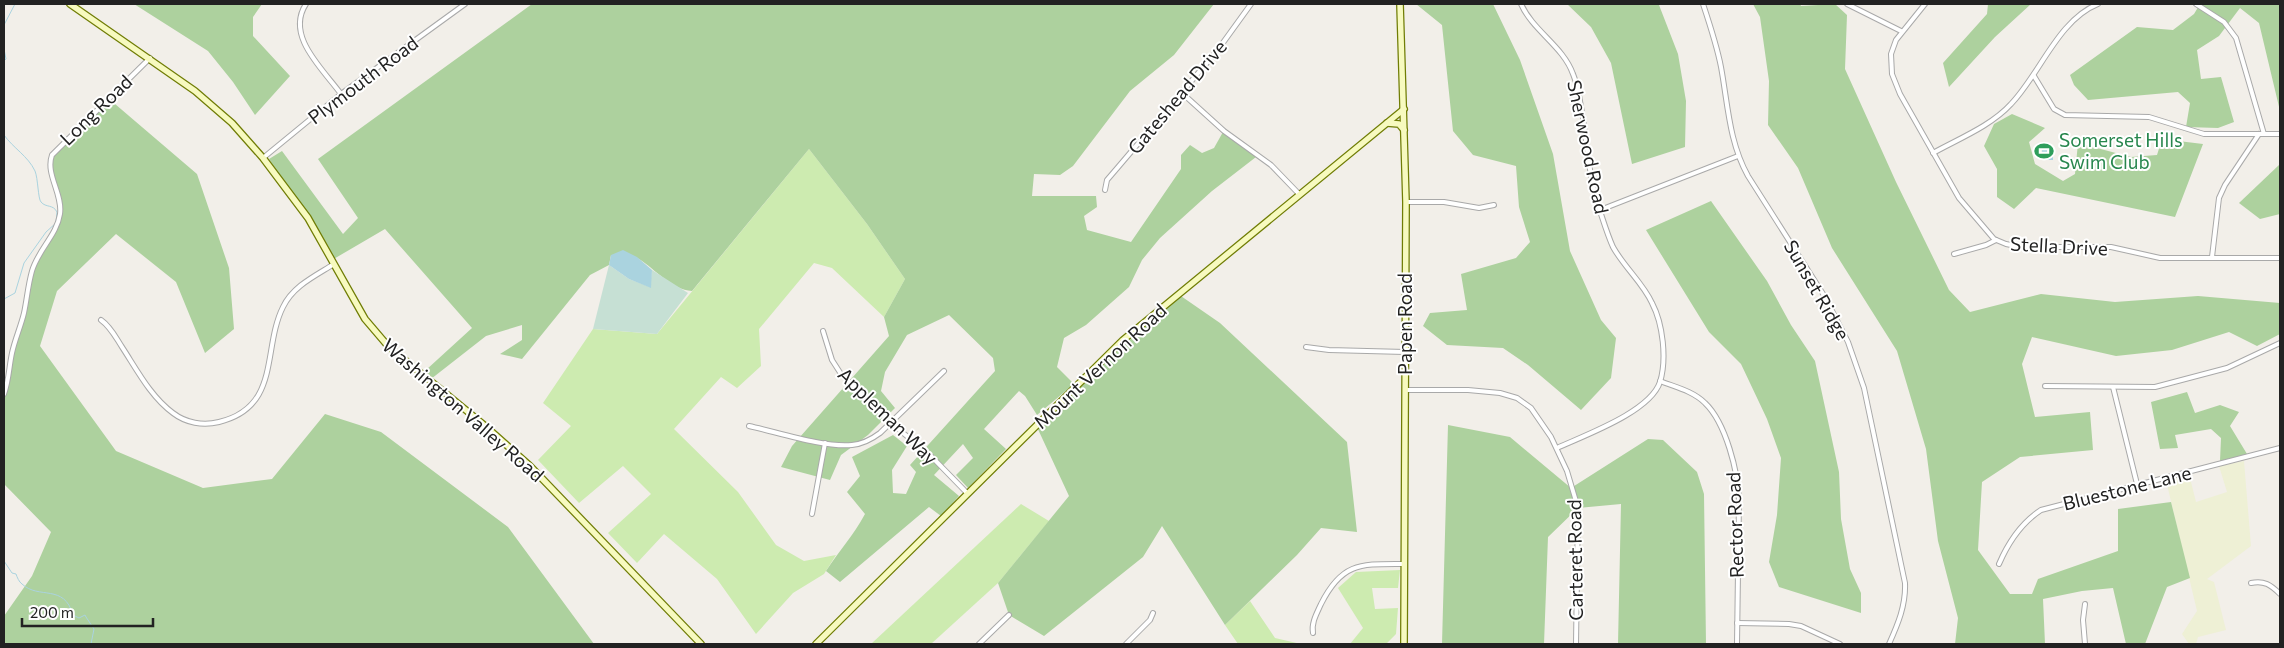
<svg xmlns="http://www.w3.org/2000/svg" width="2284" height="648" viewBox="0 0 2284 648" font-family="Commissioner,sans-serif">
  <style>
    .farmland { fill: #eef0d5 }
    .grass { fill: #cdebb0 }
    .forest { fill: #add19e }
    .wetland { fill: #c6e0d4 }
    .water { fill: #aad3df }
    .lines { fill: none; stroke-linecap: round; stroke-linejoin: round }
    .stream { stroke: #aad3df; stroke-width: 1 }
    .street-casing { stroke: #a9a9a9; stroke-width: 6 }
    .secondary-casing { stroke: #707d05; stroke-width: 8 }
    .street { stroke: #fff; stroke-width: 4 }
    .secondary { stroke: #f7fabf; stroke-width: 5.5 }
    .labels { text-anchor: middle; stroke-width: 4; stroke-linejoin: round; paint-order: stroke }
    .street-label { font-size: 19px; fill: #222; stroke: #fff }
    .leisure-label { font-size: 19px; fill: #27864d; stroke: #fff; text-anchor: start }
  </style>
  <rect width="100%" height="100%" fill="#f2efe9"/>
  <path class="farmland" d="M2244,461L2251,546L2207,579L2214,582L2226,630L2198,637L2196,644H2189L2182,634L2197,611L2165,476L2188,470L2196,502L2227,492L2219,466Z"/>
  <g class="grass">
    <path d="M809,149L867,224L905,279L884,317L832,268L814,263L759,329L761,366L737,388L721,377L674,429L738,492L776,545L804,561L836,555L824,574L793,593L756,634L717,579L664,534L637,563L608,533L651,494L623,466L579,503L538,460L571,426L543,403L593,329L657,334Z"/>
    <path d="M1021,504L1049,521L998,583L931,644H871Z"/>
    <path d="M1400,570L1398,588H1372L1375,609L1398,608L1396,634L1386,644H1350L1363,628L1338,588L1356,572Z"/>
    <path d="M1250,601L1275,638L1301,644H1238L1225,625Z"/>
  </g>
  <g class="forest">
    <path d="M134,4H262L253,17V36L290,76L255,115L233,82L208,51Z"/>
    <path d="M532,4H1214L1174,55L1130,91L1073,166L1060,175L1034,174L1032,196H1096L1097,207L1084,216L1087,230L1131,242L1181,169V155L1190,145L1202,153L1214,148L1223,132L1256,157L1212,191L1160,238L1142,260L1129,287L1086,325L1064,338L1057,367L1074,384L1037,415L1025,396L1019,391L984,429L1006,449L968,488L956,475L973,458L963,444L934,475L959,496L941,516L929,507L840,582L826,571C839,551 853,536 865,514L847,492L860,476L852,457L893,435L907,446L892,470L893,493L906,494L916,472L910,465L995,371L993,358L949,315L907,335L885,372L881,391L895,408L868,435L841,455L830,480L781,467L792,446L889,336L884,317L905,279L867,224L809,149L692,291C672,290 655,269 639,259C632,255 619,255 611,255L609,265L590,275L522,359L500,354L522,340V325L486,336L431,379L426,370L472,328L385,229L332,260L269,159L282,151L343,234L358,218L318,159Z"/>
    <path d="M1416,4H1493L1520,60L1553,154L1570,251L1601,320L1616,338L1611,378L1581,410L1528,365L1503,348L1447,345L1423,326L1430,313L1467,310L1461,274L1516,258L1530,242L1519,207L1516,166L1473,155L1453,131L1442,25Z"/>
    <path d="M1567,4L1659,5L1678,54L1686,101L1685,147L1632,164L1611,63L1591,27Z"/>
    <path d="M1753,4H1800L1801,6L1835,4L1847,15L1845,69L1896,182L1949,290L1970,312L2041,294L2115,302L2198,296L2280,303V334L2257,346L2229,332L2172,350L2116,356L2032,337L2022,364L2035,417L2090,412L2093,450L2020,457L1982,482L1978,550L2010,594H2032L2038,579L2118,551V509L2171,502L2190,578L2167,587L2145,644H2126L2113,588L2082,591L2043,599L2045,644H1955L1958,618L1938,541L1926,449L1897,351L1832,248L1798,168L1768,125L1769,81L1760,17Z"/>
    <path d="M1988,4H2031L1995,37L1949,87L1943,63L1987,14Z"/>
    <path d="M2200,4H2280V111L2259,23L2240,8L2219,36L2197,50L2201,79L2221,77L2234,122L2218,128L2186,127L2190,103L2178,92L2088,100L2074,85L2070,75L2137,27L2173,30L2194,14Z"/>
    <path d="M108,98L197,174L229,268L234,329L205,353L176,282L116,234L57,291L40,346L116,451L203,488L272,479L325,414L381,432L508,527L594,644H4V616L32,576L51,532L4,484V394L11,353L24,313L32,272L57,227L61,208L50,159Z"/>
    <path d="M2012,114L2045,128L2029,142L2035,164L2063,181L2075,174L2078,143L2131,157L2157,155L2162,139L2203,144L2175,217L2036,188L2014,209L1997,197V169L1984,146L1994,124Z"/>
    <path d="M2279,165L2280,214L2260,219L2239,203Z"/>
    <path d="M1711,201L1767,281L1791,325L1815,361L1839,472L1841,519L1850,569L1861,593V613L1779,587L1769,562L1777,515L1781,458L1767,419L1741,364L1709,332L1646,230Z"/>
    <path d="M1178,294L1220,323L1347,442L1357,532L1321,528L1297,555L1225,625L1162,526L1143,557L1044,636L1009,615L998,583L1069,496L1036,425L1123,340Z"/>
    <path d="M2187,392L2195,413L2220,405L2239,412L2230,426L2247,454L2220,461L2221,438L2211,429L2175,435L2178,448L2160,449L2151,402Z"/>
    <path d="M1448,425L1510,437L1571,488L1648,439L1663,440L1697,472L1704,494L1706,644H1618L1621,504L1578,508L1548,537L1544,644H1442Z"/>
  </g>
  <path class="wetland" d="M609,265L629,279L650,287L652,270L688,293L657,334L593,329Z"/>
  <g class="water">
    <path d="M2042,146H2047V156H2053V160H2042Z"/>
    <path d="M623,250L637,257L652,270L651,288L629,279L609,265L611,255Z"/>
  </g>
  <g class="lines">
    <g class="stream">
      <path d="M4,25L15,4"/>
      <path d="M4,49L6,59L4,61"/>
      <path d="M4,135C13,148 28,156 35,171C38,178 38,199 41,202C46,208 53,204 57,212L56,223L46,232L24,263L15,293L4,299"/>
      <path d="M4,561L12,573L16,574C17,577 19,582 22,584C39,600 64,583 73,615L79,618L85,615L86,617L94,629L91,644"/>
    </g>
    <g class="street-casing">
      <g id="street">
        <path d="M306,4C285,36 323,69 341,94"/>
        <path d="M1521,4C1533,31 1563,46 1573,74C1579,88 1580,103 1583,118C1587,149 1590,181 1600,211C1604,223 1608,236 1613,247C1624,267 1643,283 1652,303C1663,324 1667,359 1660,382C1650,412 1585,435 1557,448"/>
        <path d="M1703,4C1710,25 1717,46 1721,67C1728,105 1729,142 1748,176L1825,297L1848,342L1864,388L1905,583C1906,605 1898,624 1889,644"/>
        <path d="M1847,4L1901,31"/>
        <path d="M1925,4L1896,40L1891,54L1892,74L1900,94L1959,198L1994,239L2006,244L2021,247H2111L2160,258H2280"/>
        <path d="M2196,4L2224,22L2236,38L2264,134"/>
        <path d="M2034,76L2054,109L2065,115L2149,117L2204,134H2280"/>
        <path d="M1182,93L1224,131L1271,165L1299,194"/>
        <path d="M1933,153C1958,139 1991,126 2011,104C2040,74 2058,20 2098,4"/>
        <path d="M263,158L341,94L465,4"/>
        <path d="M1105,190L1107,180L1119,166L1217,51L1251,4"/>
        <path d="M1406,202H1444L1479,208L1494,205"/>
        <path d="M1600,210L1738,156"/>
        <path d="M1954,254L1986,245L1996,240"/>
        <path d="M2212,257L2219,198L2225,185L2259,134"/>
        <path d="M101,320C111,327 116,338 122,347C137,370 151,397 173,413C186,423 203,426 219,422C281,407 262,349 283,307C293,286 315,276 334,264"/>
        <path d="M823,331L832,360L841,374L891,423L931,456L967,493"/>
        <path d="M1306,347L1329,350L1405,352"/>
        <path d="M1660,381C1675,387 1693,391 1705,403C1726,423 1738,472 1739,500L1737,644"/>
        <path d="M2045,386L2155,387L2227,368L2280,343"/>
        <path d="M2113,387L2137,484"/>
        <path d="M1405,390H1468L1500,393L1517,398L1531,408L1551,437L1567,471L1578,508L1576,644"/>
        <path d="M4,394C9,380 9,367 12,353C15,339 21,326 24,313C27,299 28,285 32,271C38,250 57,235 60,214C63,194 45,174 52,155L150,58"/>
        <path d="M749,426C777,432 825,448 852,445C862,444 872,439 880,433L944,371"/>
        <path d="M812,514L825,443"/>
        <path d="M1999,564C2008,543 2021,523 2041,510L2280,448"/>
        <path d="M2251,583C2264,580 2271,585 2280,594"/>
        <path d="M2085,604L2083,620L2085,644"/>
        <path d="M1737,623L1789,624L1801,626L1840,644"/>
        <path d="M1313,633C1311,623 1317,613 1321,604C1342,562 1361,564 1403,564"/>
        <path d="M979,644L1009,615"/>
        <path d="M1126,644L1150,620L1153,613"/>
      </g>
    </g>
    <g class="secondary-casing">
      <g id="secondary">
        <path d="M70,4L195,91L232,123L263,158L308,218L365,319L388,346L484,425L530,466L701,644"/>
        <path d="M1400,4L1406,202L1404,644"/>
        <path d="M1387,123L1399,124L1404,130"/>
        <path d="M816,644L1123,340L1404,109"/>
      </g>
    </g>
    <use href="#street" class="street"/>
    <use href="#secondary" class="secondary"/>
  </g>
  <defs>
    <g id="stadium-bare" transform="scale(1.5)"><path d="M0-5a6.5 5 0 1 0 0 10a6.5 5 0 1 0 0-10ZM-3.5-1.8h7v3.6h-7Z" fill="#2e9e5b" stroke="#fff" stroke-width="2.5" paint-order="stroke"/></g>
  </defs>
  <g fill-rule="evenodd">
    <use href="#stadium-bare" x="2044" y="151"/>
  </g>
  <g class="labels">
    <g class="street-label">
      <text transform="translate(363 80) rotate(-37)" y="7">Plymouth Road</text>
      <text transform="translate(1177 97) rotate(-50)" y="7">Gateshead Drive</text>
      <text transform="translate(96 110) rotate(-44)" y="7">Long Road</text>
      <text transform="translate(1588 147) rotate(78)" y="7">Sherwood Road</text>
      <text transform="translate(2059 246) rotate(3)" y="7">Stella Drive</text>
      <text transform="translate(1817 290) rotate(60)" y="7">Sunset Ridge</text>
      <text transform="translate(1405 324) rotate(-90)" y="7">Papen Road</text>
      <text transform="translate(1100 366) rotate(-43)" y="7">Mount Vernon Road</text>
      <text transform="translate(463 410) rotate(41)" y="7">Washington Valley Road</text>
      <text transform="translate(888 416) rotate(44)" y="7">Appleman Way</text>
      <text transform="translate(2127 488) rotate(-14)" y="7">Bluestone Lane</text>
      <text transform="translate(1735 525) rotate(-92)" y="7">Rector Road</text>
      <text transform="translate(1575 560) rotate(-91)" y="7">Carteret Road</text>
    </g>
    <g class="leisure-label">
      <text x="2059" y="147">Somerset Hills<tspan x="2059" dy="22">Swim Club</tspan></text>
    </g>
  </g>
  <rect width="2284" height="648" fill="none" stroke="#222222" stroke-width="10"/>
  <path d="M22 618v8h131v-8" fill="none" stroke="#222222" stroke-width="2.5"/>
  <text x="30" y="618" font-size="15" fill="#222222" stroke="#ffffff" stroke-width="4" paint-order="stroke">200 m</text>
</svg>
